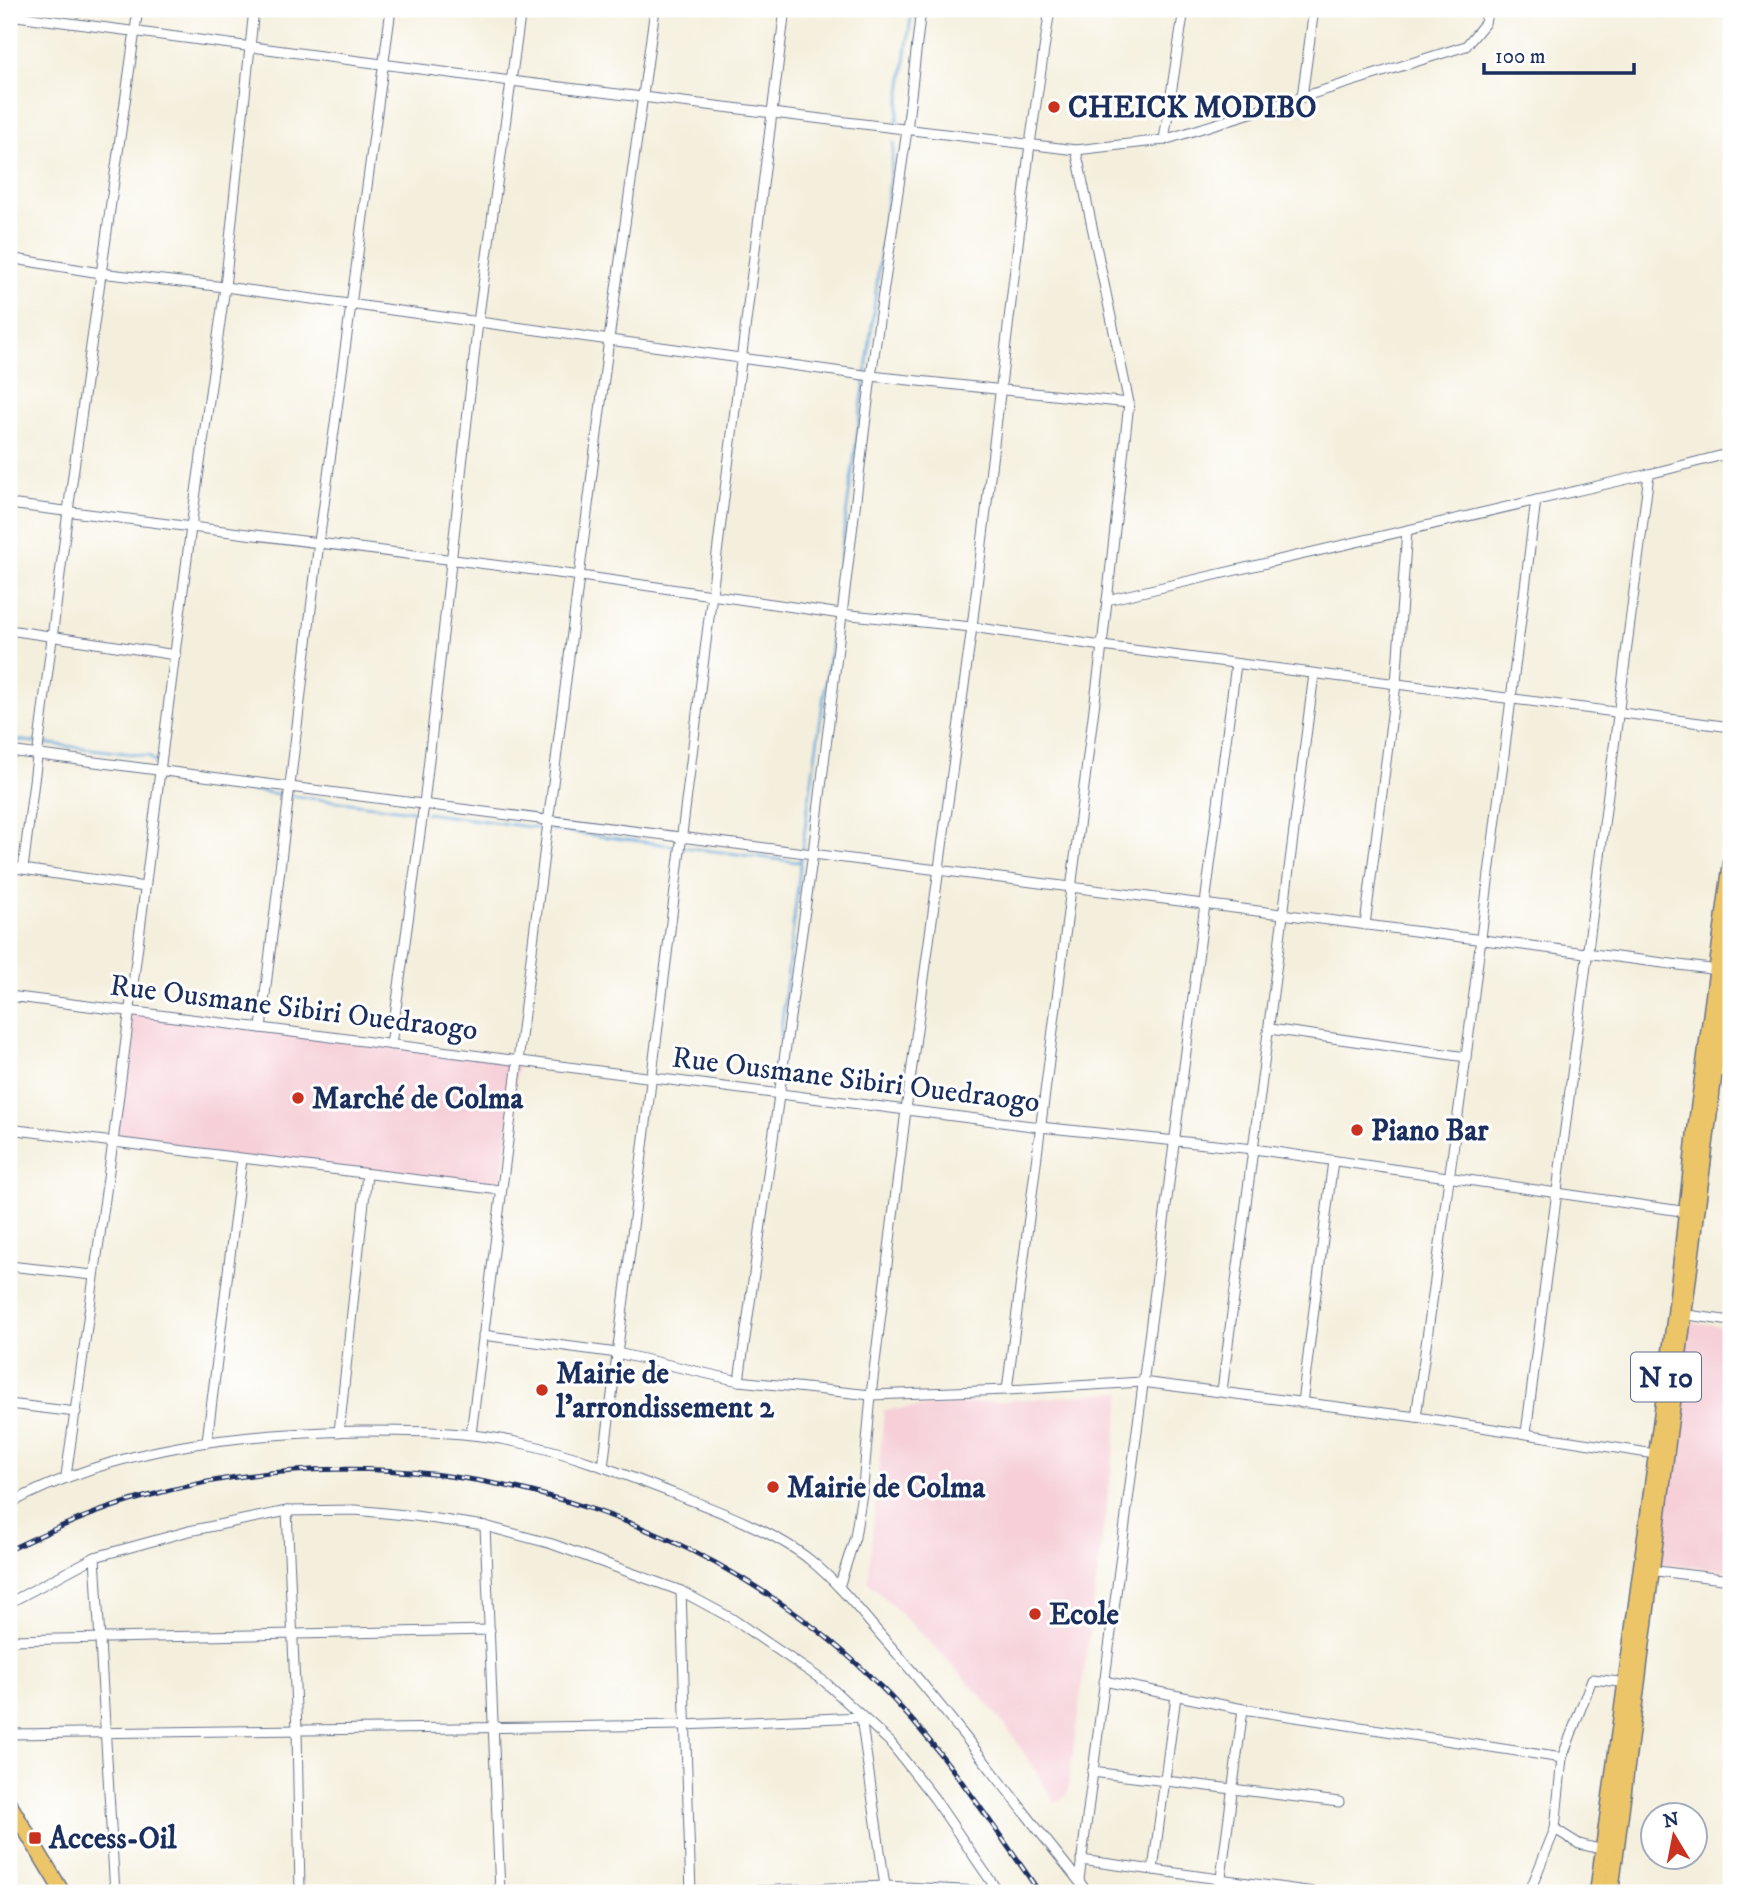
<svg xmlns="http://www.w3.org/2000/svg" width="1740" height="1902" viewBox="0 0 1740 1902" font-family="'IM FELL DW Pica',serif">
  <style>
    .built { fill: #f6cfd8 }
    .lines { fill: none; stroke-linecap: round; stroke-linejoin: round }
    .stream { stroke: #68a8db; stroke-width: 2.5 }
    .street-casing { stroke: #67728a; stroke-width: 11 }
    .primary-casing { stroke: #67728a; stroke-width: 17 }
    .street { stroke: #fff; stroke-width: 9 }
    .primary { stroke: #edc569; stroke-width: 14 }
    .rail-casing { stroke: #1b2f5e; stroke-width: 5 }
    .rail { stroke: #fff; stroke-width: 2.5; stroke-dasharray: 8; stroke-linecap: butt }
    .poi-dot { fill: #c8321e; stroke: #fff; stroke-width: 2.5 }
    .labels { text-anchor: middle; stroke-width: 6; stroke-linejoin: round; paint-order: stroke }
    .shield { fill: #fff; stroke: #5f6d8e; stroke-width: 2 }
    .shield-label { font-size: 28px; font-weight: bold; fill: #1b2f5e }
    .poi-label { font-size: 30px; font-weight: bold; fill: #1b2f5e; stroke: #fff; text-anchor: start }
    .street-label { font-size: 30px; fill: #1b2f5e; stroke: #fff }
  </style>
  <rect width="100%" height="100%" fill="#fff"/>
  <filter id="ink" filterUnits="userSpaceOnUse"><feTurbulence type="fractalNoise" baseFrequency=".0143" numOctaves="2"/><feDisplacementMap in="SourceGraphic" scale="14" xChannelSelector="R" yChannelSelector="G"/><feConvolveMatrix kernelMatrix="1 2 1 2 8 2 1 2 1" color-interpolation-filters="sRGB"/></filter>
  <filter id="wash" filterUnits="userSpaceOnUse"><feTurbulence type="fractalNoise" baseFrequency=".00686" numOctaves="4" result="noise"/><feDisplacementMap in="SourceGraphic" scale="28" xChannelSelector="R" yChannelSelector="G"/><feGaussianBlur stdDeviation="1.57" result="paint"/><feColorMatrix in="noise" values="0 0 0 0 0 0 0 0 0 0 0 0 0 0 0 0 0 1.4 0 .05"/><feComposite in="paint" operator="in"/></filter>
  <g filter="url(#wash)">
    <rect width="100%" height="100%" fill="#f4efdc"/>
    <g class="built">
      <path d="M131,1012L519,1060L500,1190L113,1142Z"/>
      <path d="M1689,1322L1731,1327V1571L1658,1563Z"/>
      <path d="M1122,1392L1067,1796L1055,1802L1013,1736L983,1698L945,1657L868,1582L884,1410Z"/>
    </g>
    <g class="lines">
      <g class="stream">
        <path d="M897,122L912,9"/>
        <path d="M866,373L894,143"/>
        <path d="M9,739L149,756L158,765"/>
        <path d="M168,774L175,781L420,812"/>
        <path d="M426,813L545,829"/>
        <path d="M551,830L676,846"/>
        <path d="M683,847L797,862L801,860"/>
        <path d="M780,1038L803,842L834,625L839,567L865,379"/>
      </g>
    </g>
  </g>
  <g filter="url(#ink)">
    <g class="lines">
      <g class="street-casing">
        <g id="street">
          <path d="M9,15L511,81L1076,150L1164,140L1184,9"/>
          <path d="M9,41L13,9"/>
          <path d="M1302,97L1314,9"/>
          <path d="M1164,140L1466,46L1485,23L1488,9"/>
          <path d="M9,258L100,273L225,287L871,376L1129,403"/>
          <path d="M9,504L581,576L841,614L972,627L1102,646L1731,727"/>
          <path d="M1107,600L1649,474L1731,453"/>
          <path d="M9,630L176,655"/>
          <path d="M9,751L1718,970"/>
          <path d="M9,867L145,887"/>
          <path d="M23,869L68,511L138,9"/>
          <path d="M1365,925L1396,684L1407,530"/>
          <path d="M9,996L1040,1127L1254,1149L1688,1212"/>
          <path d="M261,1028L319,542L391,9"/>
          <path d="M1270,1029L1466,1057"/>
          <path d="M391,1045L424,804L478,322L521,9"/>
          <path d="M1712,1070L1731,1072"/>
          <path d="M9,1129L500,1190"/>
          <path d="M9,1266L93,1275"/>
          <path d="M1680,1314L1731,1321"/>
          <path d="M483,1335L617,1353L739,1381L871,1395L1007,1390L1142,1382L1416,1417L1655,1454"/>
          <path d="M739,1381L813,853L871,376L907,130L921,9"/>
          <path d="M1007,1390L1102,646L1129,403L1076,150"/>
          <path d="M1222,1391L1314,674"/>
          <path d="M1302,1403L1333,1161"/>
          <path d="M9,1404L76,1412"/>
          <path d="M1416,1417L1466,1057L1536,500"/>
          <path d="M339,1432L367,1174"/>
          <path d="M1526,1433L1649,474"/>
          <path d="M471,1434L609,339L655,9"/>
          <path d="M207,1441L242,1159"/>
          <path d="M603,1467L785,9"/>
          <path d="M66,1476L113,1142L191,527L225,287L254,9"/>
          <path d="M9,1504C117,1446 241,1433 362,1431C416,1431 468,1431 521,1443C573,1454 623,1474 672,1493C714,1509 776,1532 810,1560C841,1585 866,1619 893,1649C940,1703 984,1761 1029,1818C1048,1843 1069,1868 1088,1893"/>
          <path d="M287,1511L297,1730L300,1893"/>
          <path d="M485,1526L500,1893"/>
          <path d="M95,1557L115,1893"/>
          <path d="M1649,1570L1731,1580"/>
          <path d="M839,1587L855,1537L863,1487L871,1395L906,1110L972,627L1030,144L1050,9"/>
          <path d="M681,1591L691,1893"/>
          <path d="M9,1603L95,1557L189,1531L287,1511L355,1510L415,1516L485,1526L552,1544L681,1591L731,1618L825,1682L890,1742L934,1798L999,1893"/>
          <path d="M9,1640L490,1630"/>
          <path d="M1104,1681L1243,1709L1562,1758L1592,1679L1629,1683"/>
          <path d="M9,1734L684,1725L861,1717L886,1893"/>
          <path d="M1092,1772L1339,1802"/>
          <path d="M1555,1829L1579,1844L1608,1851"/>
          <path d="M1081,1860L1321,1893"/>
          <path d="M1153,1870L1176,1696"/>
          <path d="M1079,1880L1236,664"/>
          <path d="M697,1893L886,1886L998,1892"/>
          <path d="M1219,1893L1243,1709"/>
          <path d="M1529,1893L1555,1829L1562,1758"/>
        </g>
      </g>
      <g class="primary-casing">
        <g id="primary">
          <path d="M9,1803L63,1893"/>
          <path d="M1597,1893L1675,1314L1695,1131L1731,861"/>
          <path d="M1611,1893L1731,944"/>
        </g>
      </g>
      <use href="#street" class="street"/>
      <use href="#primary" class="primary"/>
      <g class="rail-casing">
        <path id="rail" d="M9,1550C53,1529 97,1510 144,1497C397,1425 684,1495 873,1679C939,1743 988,1818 1040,1893"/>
      </g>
      <use href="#rail" class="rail"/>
    </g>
  </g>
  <g class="poi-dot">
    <circle cx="1054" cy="107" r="7"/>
    <circle cx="298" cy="1098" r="7"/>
    <circle cx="1357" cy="1130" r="7"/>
    <circle cx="542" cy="1390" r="7"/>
    <circle cx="773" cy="1487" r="7"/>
    <circle cx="1035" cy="1614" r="7"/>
    <rect x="28" y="1831" width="14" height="14" rx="3.5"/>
  </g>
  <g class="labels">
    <rect class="shield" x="1631" y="1352.5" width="70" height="49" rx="5"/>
    <g class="shield-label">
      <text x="1666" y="1387">N 10</text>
    </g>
    <g class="poi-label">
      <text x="1068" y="117">CHEICK MODIBO</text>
      <text x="312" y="1108">Marché de Colma</text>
      <text x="1371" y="1140">Piano Bar</text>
      <text x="556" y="1383">Mairie de<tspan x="556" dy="34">l'arrondissement 2</tspan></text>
      <text x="787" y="1497">Mairie de Colma</text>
      <text x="1049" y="1624">Ecole</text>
      <text x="49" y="1848">Access-Oil</text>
    </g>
    <g class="street-label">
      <text transform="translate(294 1007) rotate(7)" y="10">Rue Ousmane Sibiri Ouedraogo</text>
      <text transform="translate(856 1079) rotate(7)" y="10">Rue Ousmane Sibiri Ouedraogo</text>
    </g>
  </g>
  <rect width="1740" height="1902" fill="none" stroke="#fff" stroke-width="35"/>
  <g transform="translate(1674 1836) rotate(350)"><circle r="33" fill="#ffffff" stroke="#a4acbf" stroke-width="2"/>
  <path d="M0-5L12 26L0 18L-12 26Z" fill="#c8321e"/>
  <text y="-10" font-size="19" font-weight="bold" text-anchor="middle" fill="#1b2f5e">N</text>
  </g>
  <path d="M1484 63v10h150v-10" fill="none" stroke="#1b2f5e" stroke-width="3.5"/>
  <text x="1495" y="63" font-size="21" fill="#1b2f5e" stroke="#ffffff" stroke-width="5" paint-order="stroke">100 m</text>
</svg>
